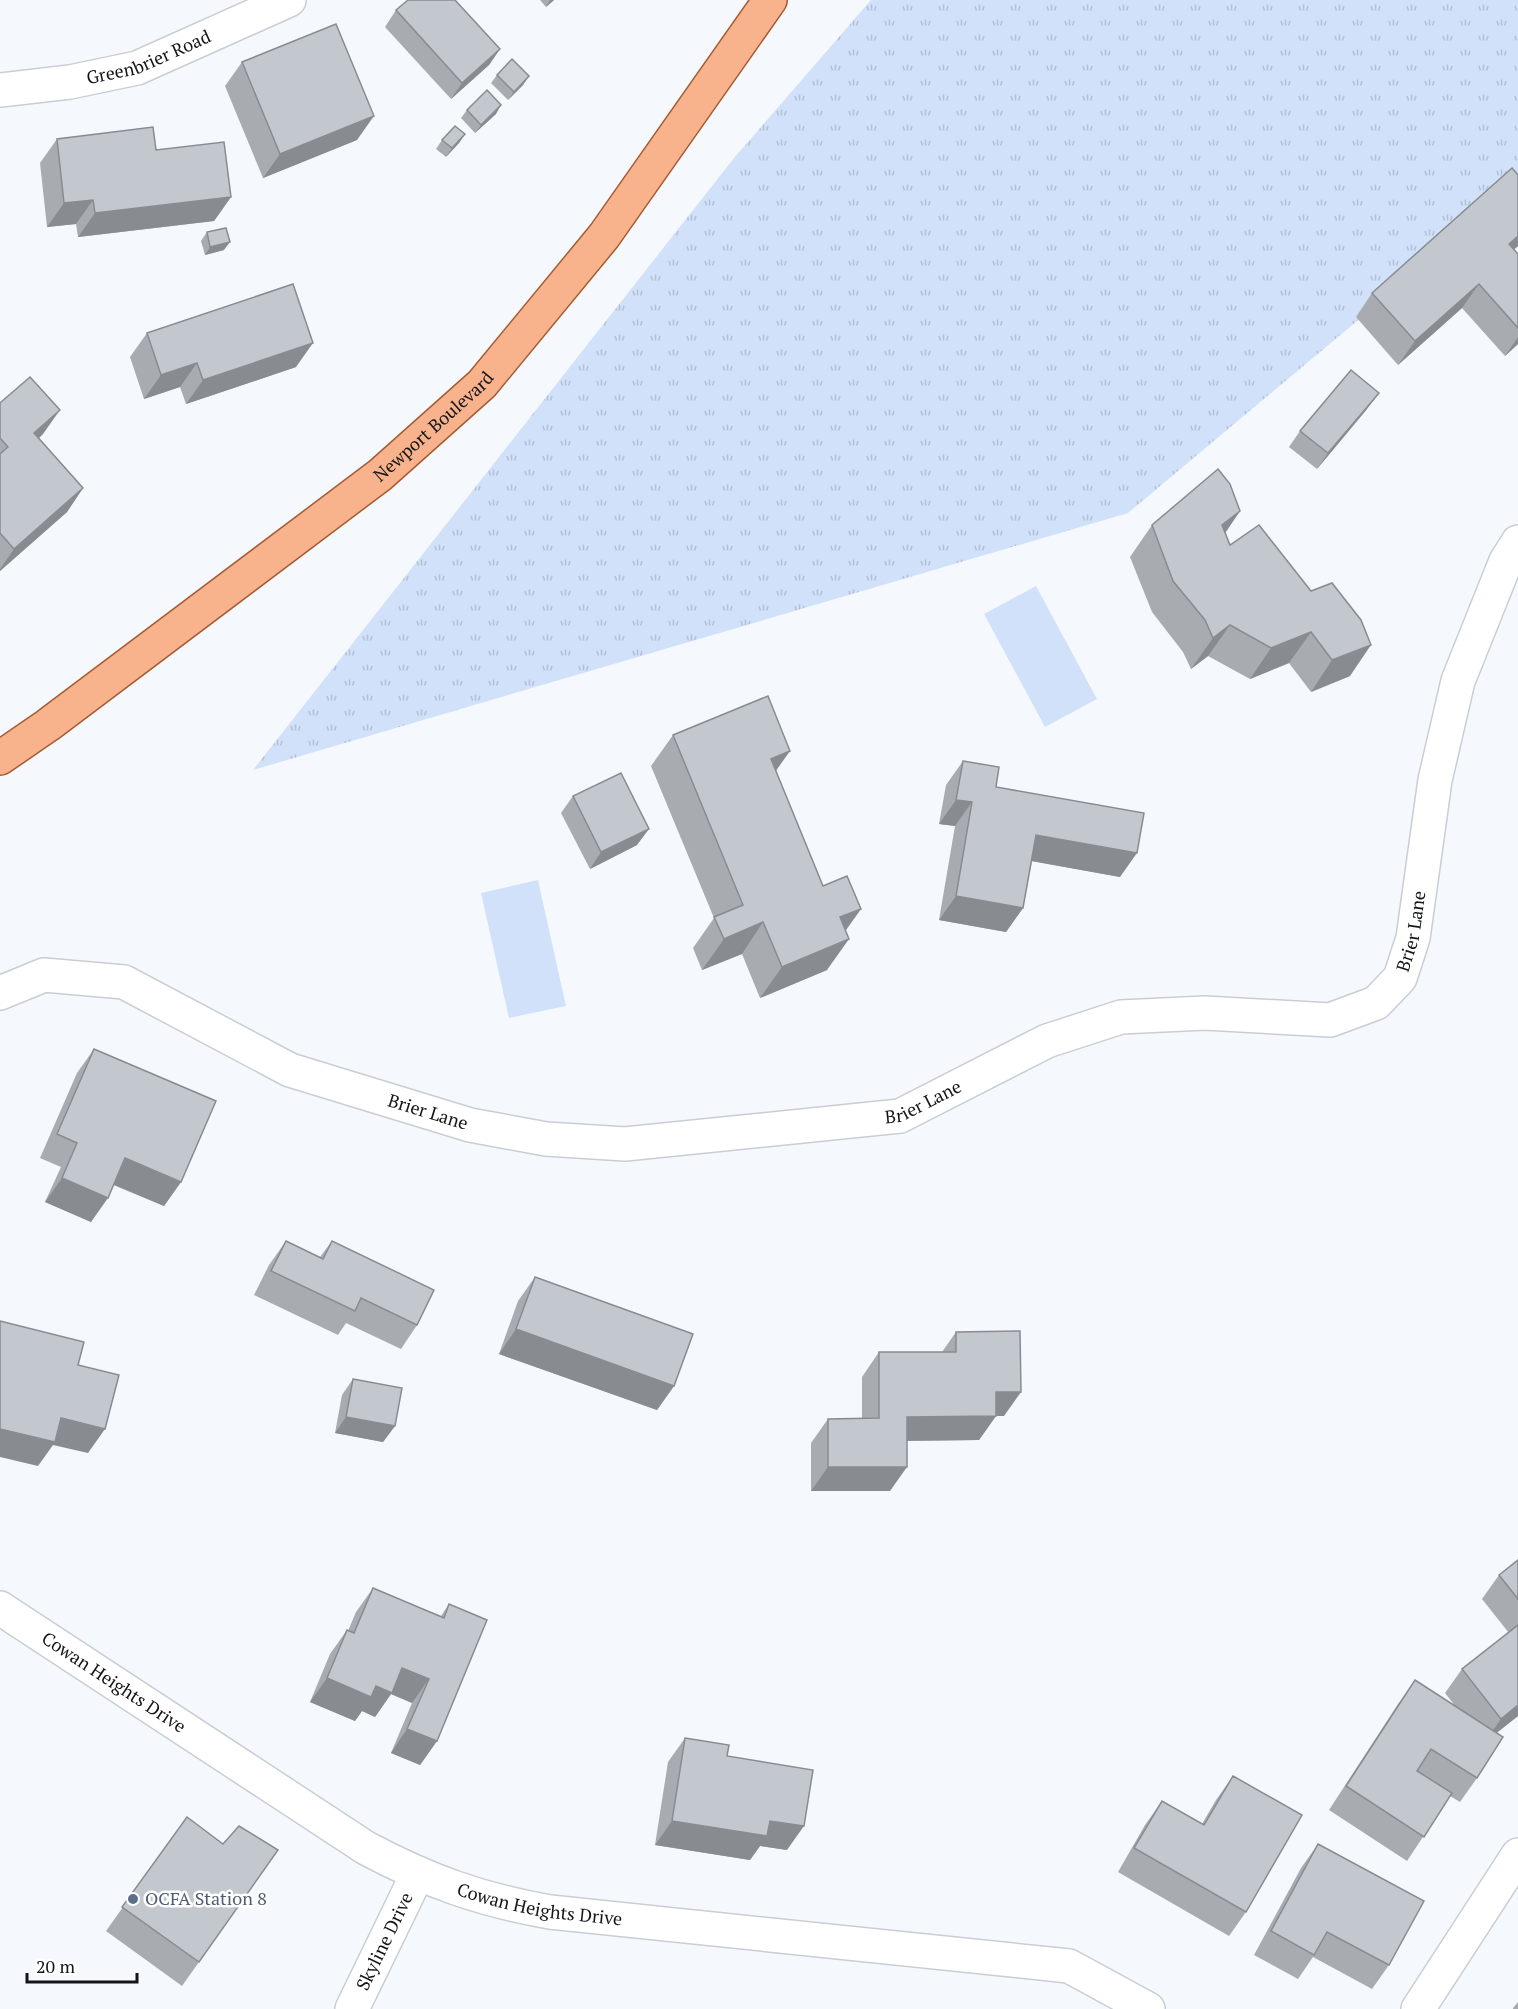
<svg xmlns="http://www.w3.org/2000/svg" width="1518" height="2009" viewBox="0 0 1518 2009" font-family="'PT Serif',serif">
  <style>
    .grass { fill: url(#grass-tufts) }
    .pitch { fill: #d1e1fa }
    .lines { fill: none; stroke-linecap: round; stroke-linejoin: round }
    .minor-casing { stroke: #c9ced4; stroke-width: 36 }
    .major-casing { stroke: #a55b32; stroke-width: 36 }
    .minor { stroke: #fff; stroke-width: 33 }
    .major { stroke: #f8b38d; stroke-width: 33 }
    .wall { fill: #a8acb1 }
    .shaded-wall { fill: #888c90 }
    .building { fill: #c3c8ce; stroke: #888c90; stroke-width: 1.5 }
    .service-dot { fill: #5c6f8a; stroke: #fff; stroke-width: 2 }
    .labels { text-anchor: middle; stroke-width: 5; stroke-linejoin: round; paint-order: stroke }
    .street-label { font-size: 18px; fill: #131517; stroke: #fff }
    .service-label { font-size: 18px; fill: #4e5e75; stroke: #fff; text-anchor: start }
  </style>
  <defs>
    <pattern id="grass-tufts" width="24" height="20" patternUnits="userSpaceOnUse" patternTransform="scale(1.5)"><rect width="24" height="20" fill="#d1e1fa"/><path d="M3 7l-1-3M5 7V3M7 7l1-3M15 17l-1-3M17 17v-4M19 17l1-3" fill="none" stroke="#b3c0d6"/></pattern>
  </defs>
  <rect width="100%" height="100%" fill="#f5f9fe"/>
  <path class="grass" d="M871,0H1518V186L1128,513L253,770L734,158Z"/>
  <g class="pitch">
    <path d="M1036,586L1097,699L1045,727L984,614Z"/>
    <path d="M538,880L566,1006L509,1018L481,893Z"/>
  </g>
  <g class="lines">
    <g class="minor-casing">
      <g id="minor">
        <path id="s1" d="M0,90L70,82L137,68L289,0"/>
        <path id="s2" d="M0,993L44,975L124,982L290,1070L470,1125L546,1139L625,1144L900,1116L1047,1041L1121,1017L1205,1013L1330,1020L1376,1003L1400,978L1413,938L1435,780L1458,681L1506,561L1518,542"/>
        <path id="s3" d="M0,1608L366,1848C428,1881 481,1900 550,1912L1069,1966L1148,2009"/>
        <path id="s4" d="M352,2009L417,1875"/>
        <path d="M1418,2009L1518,1855"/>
      </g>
    </g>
    <g class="major-casing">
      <g id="major">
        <path id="s5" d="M0,758L48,725L380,475L482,384L604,236L770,0"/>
      </g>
    </g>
    <use href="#minor" class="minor"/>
    <use href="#major" class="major"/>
  </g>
  <g class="wall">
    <path d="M540,0H554L546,7Z"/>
    <path d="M396,10L500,49L489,65L451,99L385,27Z"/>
    <path d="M242,62L357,140L263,178L225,86Z"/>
    <path d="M497,75L529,76L523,85L508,100L491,83Z"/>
    <path d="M467,110L496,114L475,133L461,118Z"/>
    <path d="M465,134L459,143L446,157L436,149L442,140Z"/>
    <path d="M57,139L156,150L231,197L214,221L78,237L76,224L47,227L40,163Z"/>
    <path d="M1518,175V246L1514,249L1518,254V344L1505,356L1462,308L1398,365L1356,317L1372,293Z"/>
    <path d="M207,232L224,250L205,255L201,241Z"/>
    <path d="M147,333L296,367L186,404L180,387L144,399L130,357Z"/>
    <path d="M0,403L43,434L39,438L83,488L67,512L0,571Z"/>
    <path d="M1367,409L1317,469L1289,447L1300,431Z"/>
    <path d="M1240,511L1225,533L1230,545L1259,525L1350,676L1311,692L1289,663L1250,679L1208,656L1191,669L1183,652L1152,612L1130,557L1152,525Z"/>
    <path d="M673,735L776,772L823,886L861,909L845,930L827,970L760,998L742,954L702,970L693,948L714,918L651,766Z"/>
    <path d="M963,761L996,787L1120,877L1032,861L1023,908L1006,932L939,920L955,826L939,824L946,785Z"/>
    <path d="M573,796L637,845L590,869L561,813Z"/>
    <path d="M94,1049L181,1182L164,1206L113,1185L91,1222L45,1202L61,1167L40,1158L77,1073Z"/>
    <path d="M286,1241L320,1257L332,1241L417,1325L401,1349L346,1323L338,1335L254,1295L269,1265Z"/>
    <path d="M535,1277L674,1386L657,1410L499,1354L518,1301Z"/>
    <path d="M956,1332L1004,1416H996L979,1440L907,1441L890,1491H811V1443L828,1419H862V1377L879,1352H942Z"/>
    <path d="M353,1379L395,1426L383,1442L335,1433L342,1395Z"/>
    <path d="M1518,1560V1716L1496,1733L1477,1778L1460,1802L1450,1796L1407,1861L1329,1810L1398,1704L1415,1680L1456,1707L1445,1693L1462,1669L1509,1633L1482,1599L1499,1575Z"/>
    <path d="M373,1588L441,1616L449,1604L437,1741L420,1765L391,1753L412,1703L391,1694L375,1717L362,1711L355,1721L310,1702L330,1654L347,1630L348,1631L356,1612Z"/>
    <path d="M685,1738L727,1756L787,1850L760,1846L750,1860L655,1845L668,1762Z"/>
    <path d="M1233,1776L1246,1912L1229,1936L1118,1872L1145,1825L1162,1801L1202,1824L1216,1800Z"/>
    <path d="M187,1817L223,1844L278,1850L182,1986L106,1931Z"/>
    <path d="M1318,1844L1389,1965L1372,1989L1313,1957L1298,1979L1254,1955L1301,1868Z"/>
    <path d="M1518,2002V2009H1513V2008Z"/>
  </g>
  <g class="shaded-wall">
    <path d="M550,0H554L546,7Z"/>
    <path d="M500,49L489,65L451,99L462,83Z"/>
    <path d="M529,76L523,85L508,100L514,92Z"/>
    <path d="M501,105L496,114L475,133L481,125Z"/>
    <path d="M374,116L357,140L263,178L280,154Z"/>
    <path d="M465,134L459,143L446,157L452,148Z"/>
    <path d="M231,197L214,221L78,237L95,213Z"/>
    <path d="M93,200L76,224L47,227L64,203Z"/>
    <path d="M1518,236V246L1493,268L1509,244Z"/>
    <path d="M230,242L224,250L205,255L210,247Z"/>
    <path d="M1479,284L1462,308L1398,365L1415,341Z"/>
    <path d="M1518,337V344L1505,356Z"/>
    <path d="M313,343L296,367L186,404L203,380Z"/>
    <path d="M197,363L180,387L144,399L161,375Z"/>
    <path d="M1379,393L1367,409L1317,469L1328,453Z"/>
    <path d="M60,410L43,434L18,457L34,433Z"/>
    <path d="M83,488L67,512L0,571V569L14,549Z"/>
    <path d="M1240,511L1219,542L1222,525Z"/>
    <path d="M1230,625L1208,656L1191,669L1213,638Z"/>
    <path d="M1311,632L1289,663L1250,679L1271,648Z"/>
    <path d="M1371,645L1350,676L1311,692L1332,660Z"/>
    <path d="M790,751L768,782L771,759Z"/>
    <path d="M956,800L972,802L955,826L939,824Z"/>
    <path d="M649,829L637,845L590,869L601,852Z"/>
    <path d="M1036,835L1137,853L1120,877L1020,859Z"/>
    <path d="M956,896L1023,908L1006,932L939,920Z"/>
    <path d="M861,909L839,940L840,917Z"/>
    <path d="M763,922L742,954L702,970L724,939Z"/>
    <path d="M849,939L827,970L760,998L782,967Z"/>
    <path d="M125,1158L181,1182L164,1206L108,1182Z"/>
    <path d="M62,1178L108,1198L91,1222L45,1202Z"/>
    <path d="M516,1329L674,1386L657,1410L499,1354Z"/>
    <path d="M996,1392H1021L1004,1416H996L979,1440L890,1441L907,1417Z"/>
    <path d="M346,1417L395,1426L383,1442L335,1433Z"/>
    <path d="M61,1418L105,1429L88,1453L53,1445L38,1466L0,1457V1429Z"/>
    <path d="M828,1467H907L890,1491H811Z"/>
    <path d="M402,1668L429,1679L412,1703L391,1694L375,1717L362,1711L355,1721L310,1702L327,1678L376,1686Z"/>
    <path d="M1518,1705V1716L1484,1743L1501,1719Z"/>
    <path d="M407,1729L437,1741L420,1765L391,1753Z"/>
    <path d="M672,1821H770L804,1826L787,1850L760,1846L750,1860L655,1845Z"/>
  </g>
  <g class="building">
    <path d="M408,0H455L500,49L462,83L396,10Z"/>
    <path d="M336,24L374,116L280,154L242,62Z"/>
    <path d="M512,59L529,76L514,92L497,75Z"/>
    <path d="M487,90L501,105L481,125L467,110Z"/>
    <path d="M455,126L465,134L452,148L442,140Z"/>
    <path d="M153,127L156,150L224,142L231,197L95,213L93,200L64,203L57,139Z"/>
    <path d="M1512,168L1518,175V236L1509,244L1518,254V328L1479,284L1415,341L1372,293Z"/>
    <path d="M226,228L230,242L210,247L207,232Z"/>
    <path d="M293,284L313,343L203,380L197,363L161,375L147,333Z"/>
    <path d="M1351,370L1379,393L1328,453L1300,431Z"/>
    <path d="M30,377L60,410L34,433L83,488L14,549L0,533V454L8,447L0,438V403Z"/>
    <path d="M1218,469L1230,484L1240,511L1222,525L1230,545L1259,525L1311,591L1332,583L1361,620L1371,645L1332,660L1311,632L1271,648L1230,625L1213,638L1205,620L1173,581L1152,525Z"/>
    <path d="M768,696L790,751L771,759L823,886L847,876L861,909L840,917L849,939L782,967L763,922L724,939L714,917L743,905L673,735Z"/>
    <path d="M963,761L999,767L996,787L1144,813L1137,853L1036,835L1023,908L956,896L972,802L956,800Z"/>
    <path d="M621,773L649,829L601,852L573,796Z"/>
    <path d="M94,1049L216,1101L181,1182L125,1158L108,1198L62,1178L77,1143L57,1134Z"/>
    <path d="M286,1241L323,1259L332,1241L434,1290L417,1325L361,1298L355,1311L271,1271Z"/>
    <path d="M535,1277L693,1334L674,1386L516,1329Z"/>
    <path d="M0,1321L84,1342L78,1365L119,1375L105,1429L61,1418L55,1442L0,1429Z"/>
    <path d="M1020,1331L1021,1392H996V1416L907,1417V1467H828V1419L879,1418V1352H956V1332Z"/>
    <path d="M353,1379L402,1388L395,1426L346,1417Z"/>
    <path d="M1518,1560V1599L1499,1575Z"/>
    <path d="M373,1588L444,1618L449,1604L487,1620L437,1741L407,1729L429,1679L402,1668L392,1693L376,1686L371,1697L327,1678L347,1630L354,1633Z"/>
    <path d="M1518,1625V1705L1501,1719L1462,1669Z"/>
    <path d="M1415,1680L1503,1737L1477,1778L1431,1749L1417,1771L1452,1793L1424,1837L1346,1786Z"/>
    <path d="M685,1738L729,1745L727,1756L813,1770L804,1826L770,1821L767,1836L672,1821Z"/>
    <path d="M1233,1776L1302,1815L1246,1912L1134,1848L1162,1801L1204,1825Z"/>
    <path d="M187,1817L223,1844L239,1826L278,1850L199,1962L122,1907Z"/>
    <path d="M1318,1844L1424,1901L1389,1965L1327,1932L1314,1955L1271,1931Z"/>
  </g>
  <circle class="service-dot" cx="133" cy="1899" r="6"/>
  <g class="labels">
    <g class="street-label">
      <text dy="6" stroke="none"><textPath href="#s1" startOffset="153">Greenbrier Road</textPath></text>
      <text dy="6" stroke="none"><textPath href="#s5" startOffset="546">Newport Boulevard</textPath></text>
      <text dy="6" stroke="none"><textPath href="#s2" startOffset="1521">Brier Lane</textPath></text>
      <text dy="6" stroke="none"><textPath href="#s2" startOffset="963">Brier Lane</textPath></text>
      <text dy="6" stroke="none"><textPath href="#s2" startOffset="460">Brier Lane</textPath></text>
      <text dy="6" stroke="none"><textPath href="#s3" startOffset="136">Cowan Heights Drive</textPath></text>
      <text dy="6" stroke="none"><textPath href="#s3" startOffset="622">Cowan Heights Drive</textPath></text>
      <text dy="6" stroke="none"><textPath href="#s4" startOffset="75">Skyline Drive</textPath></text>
    </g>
    <g class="service-label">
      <text x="145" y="1905">OCFA Station 8</text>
    </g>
  </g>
  <path d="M27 1973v9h110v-9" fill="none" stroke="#131517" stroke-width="3"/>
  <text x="36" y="1973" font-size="18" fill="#131517" stroke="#ffffff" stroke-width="4.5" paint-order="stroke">20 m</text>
</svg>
